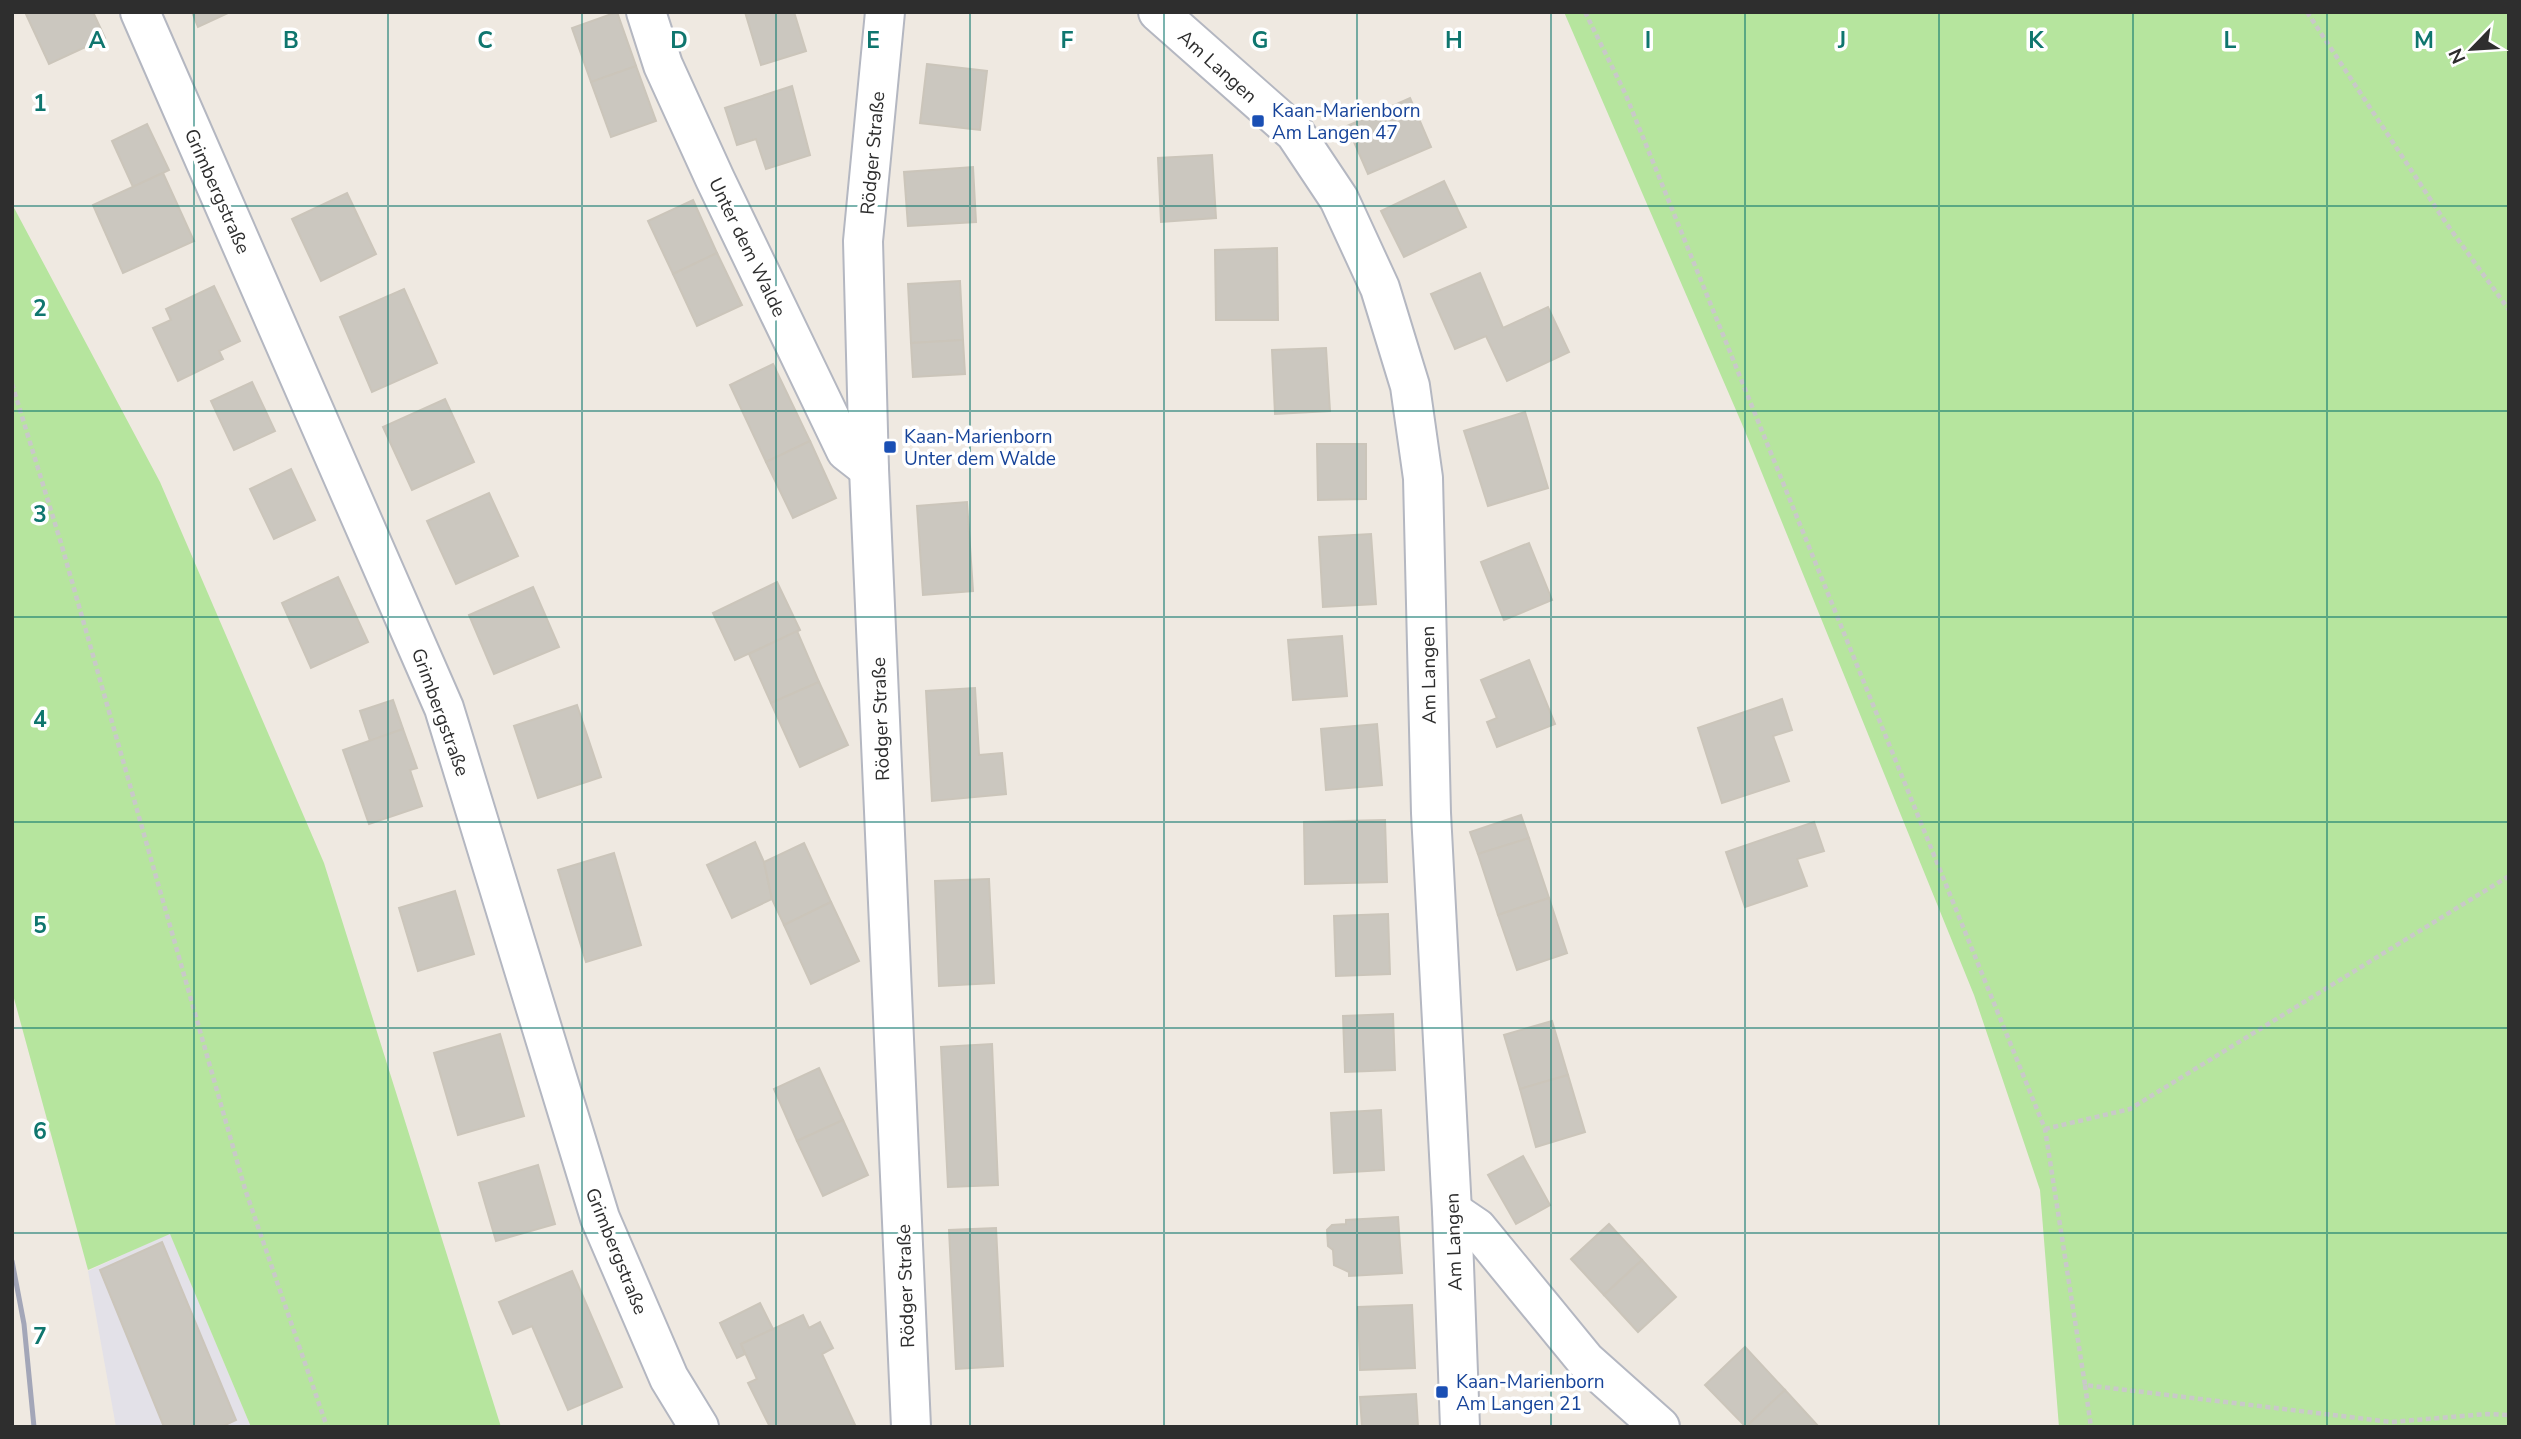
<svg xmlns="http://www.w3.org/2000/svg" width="2521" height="1439" viewBox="0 0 2521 1439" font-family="'Nunito Sans',sans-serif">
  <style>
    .industrial { fill: #e3e1e8 }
    .green { fill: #b6e59e }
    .building { fill: #cbc7bf; stroke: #cbc5ba; stroke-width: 2 }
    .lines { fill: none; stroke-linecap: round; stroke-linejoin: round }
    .minor-casing { stroke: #b4b7c1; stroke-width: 42 }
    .path { stroke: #c9c9c9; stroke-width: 4.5; stroke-dasharray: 5 3.5; stroke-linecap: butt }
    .minor { stroke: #fff; stroke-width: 38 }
    .rail { stroke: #a3a6b8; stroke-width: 5 }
    .grid { fill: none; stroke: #0f766e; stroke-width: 2; stroke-opacity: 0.55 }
    .transit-dot { fill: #1a4fb4; stroke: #fff; stroke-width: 2.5 }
    .labels { text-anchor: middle; stroke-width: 7; stroke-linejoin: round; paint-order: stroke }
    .street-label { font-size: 19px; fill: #2e2e2e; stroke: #fff }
    .transit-label { font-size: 19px; fill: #164399; stroke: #fff; text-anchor: start }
    .grid-label { font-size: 23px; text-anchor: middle; font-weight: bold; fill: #0f766e; stroke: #fff; stroke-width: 7; stroke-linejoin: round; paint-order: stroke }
  </style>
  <rect width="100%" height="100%" fill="#efe9e1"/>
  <path class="industrial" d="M170,1233L251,1427H116L88,1271Z"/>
  <g class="green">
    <path d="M1564,12H2509V1427H2059L2040,1190L1974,995L1742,424Z"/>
    <path d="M12,204L160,482L324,863L501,1427H251L170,1234L88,1270L12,991Z"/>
  </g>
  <g class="building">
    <path d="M25,12H93L105,38L49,64Z"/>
    <path d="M192,12H230L198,27Z"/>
    <path d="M617,12L636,66L591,82L572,28Z"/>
    <path d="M745,12H794L806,51L761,65Z"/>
    <path d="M927,64L987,71L980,130L920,123Z"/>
    <path d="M636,66L656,121L611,137L591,82Z"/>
    <path d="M792,86L810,155L766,169L756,139L737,145L725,108Z"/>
    <path d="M1410,98L1431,147L1368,174L1347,126Z"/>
    <path d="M147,124L169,170L133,187L112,141Z"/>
    <path d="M1212,155L1216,218L1161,222L1158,158Z"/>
    <path d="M973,167L976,222L908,226L904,172Z"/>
    <path d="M163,173L194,241L123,273L93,205Z"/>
    <path d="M1444,181L1466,227L1404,257L1381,211Z"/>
    <path d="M347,193L376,254L321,281L292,219Z"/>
    <path d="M693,200L717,253L673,274L648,221Z"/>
    <path d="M1277,248L1278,320H1216L1215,250Z"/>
    <path d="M717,253L742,305L697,326L673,274Z"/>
    <path d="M1480,273L1503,328L1548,307L1569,352L1507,381L1486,336L1455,349L1431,294Z"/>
    <path d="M960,281L963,340L911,343L908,284Z"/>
    <path d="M214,286L240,341L219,351L223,359L178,381L153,328L171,320L166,309Z"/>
    <path d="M404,289L437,363L372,392L340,317Z"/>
    <path d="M963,340L965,374L913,377L911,343Z"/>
    <path d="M1326,348L1330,411L1275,414L1272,350Z"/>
    <path d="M773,364L810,441L766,462L730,385Z"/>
    <path d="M252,382L275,431L234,450L211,401Z"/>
    <path d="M445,399L474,462L412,490L383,427Z"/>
    <path d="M1525,412L1548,488L1488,506L1464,431Z"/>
    <path d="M810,441L836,498L793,518L766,462Z"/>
    <path d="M1317,444H1366V499L1318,500Z"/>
    <path d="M291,469L315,520L274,539L250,489Z"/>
    <path d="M489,493L518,556L456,584L427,521Z"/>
    <path d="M967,502L973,591L923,595L917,506Z"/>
    <path d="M1371,534L1376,604L1323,607L1319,537Z"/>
    <path d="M1529,543L1552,600L1504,620L1481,562Z"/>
    <path d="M338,577L368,642L311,668L282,603Z"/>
    <path d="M777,582L800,630L735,660L713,613Z"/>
    <path d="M533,587L559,647L494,674L469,615Z"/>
    <path d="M797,631L819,682L771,703L749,654Z"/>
    <path d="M1342,636L1347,696L1293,700L1288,640Z"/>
    <path d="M1529,660L1555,724L1497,747L1487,722L1497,718L1481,680Z"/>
    <path d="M819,682L848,745L800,767L771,703Z"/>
    <path d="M975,688L979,755L1002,753L1006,794L932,801L926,691Z"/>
    <path d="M1782,699L1792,730L1773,736L1789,781L1722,803L1698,728Z"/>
    <path d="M393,700L403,729L370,741L360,711Z"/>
    <path d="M577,705L601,777L538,798L514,726Z"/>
    <path d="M1377,724L1382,785L1326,790L1321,729Z"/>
    <path d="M403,729L417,768L410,770L422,806L369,824L343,750Z"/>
    <path d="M1521,815L1529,838L1478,854L1470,832Z"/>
    <path d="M1385,820L1387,882L1305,884L1304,822Z"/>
    <path d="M1814,822L1824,851L1797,859L1807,886L1745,907L1726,852Z"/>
    <path d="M1529,838L1549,898L1498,915L1478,854Z"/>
    <path d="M755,842L764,862L772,899L732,918L707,865Z"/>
    <path d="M804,843L831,902L784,925L772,899L764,862Z"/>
    <path d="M614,853L641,945L586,962L558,870Z"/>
    <path d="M989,879L994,983L939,986L935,881Z"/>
    <path d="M455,891L474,954L418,971L399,908Z"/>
    <path d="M1549,898L1567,953L1517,970L1498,915Z"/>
    <path d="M831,902L859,961L811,984L784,925Z"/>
    <path d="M1388,914L1390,974L1336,976L1334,916Z"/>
    <path d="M1393,1014L1395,1070L1345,1072L1343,1016Z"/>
    <path d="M1552,1021L1568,1075L1520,1089L1504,1035Z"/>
    <path d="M500,1034L524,1116L458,1135L434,1053Z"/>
    <path d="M992,1044L998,1185L948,1187L941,1047Z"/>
    <path d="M819,1068L843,1120L797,1141L774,1089Z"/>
    <path d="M1568,1075L1585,1132L1536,1147L1520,1089Z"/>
    <path d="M1381,1110L1384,1170L1334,1173L1331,1113Z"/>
    <path d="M843,1120L868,1175L823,1196L797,1141Z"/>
    <path d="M1523,1156L1550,1205L1516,1224L1488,1175Z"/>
    <path d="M538,1165L555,1224L496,1241L479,1183Z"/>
    <path d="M1398,1217L1402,1273L1349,1276V1272L1334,1265L1333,1250L1328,1246L1327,1230L1332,1225L1346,1224V1220Z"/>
    <path d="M1609,1224L1642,1260L1604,1295L1571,1259Z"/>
    <path d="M996,1228L1003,1366L956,1369L949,1230Z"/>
    <path d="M162,1242L236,1420L221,1427H164L100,1270Z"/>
    <path d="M1642,1260L1676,1297L1638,1332L1604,1295Z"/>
    <path d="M572,1271L622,1387L568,1410L532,1326L513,1334L499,1302Z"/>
    <path d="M760,1303L773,1329L741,1344L745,1354L737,1358L720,1323Z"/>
    <path d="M1412,1305L1415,1368L1360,1370L1358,1307Z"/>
    <path d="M803,1315L809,1328L820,1322L833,1348L822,1354L856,1427H770L748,1383L757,1379L741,1344Z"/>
    <path d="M1745,1347L1785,1390L1746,1427L1705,1385Z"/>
    <path d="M1785,1390L1819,1427H1746Z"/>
    <path d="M1416,1394L1418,1427H1362L1360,1397Z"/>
  </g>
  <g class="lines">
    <g class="minor-casing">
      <g id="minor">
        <path d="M140,12L444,708L600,1218L669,1378L699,1427"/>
        <path d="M646,12L663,65L715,179L846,451L869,469"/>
        <path d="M885,12L863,241L869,469L911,1427"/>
        <path d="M1158,12L1295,133L1339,199L1380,288L1410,386L1423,478L1431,813L1452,1211L1460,1427"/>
        <path d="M1452,1211L1477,1228L1586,1361L1660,1427"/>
      </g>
    </g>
    <g class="path">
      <path d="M1585,12L1625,93L2045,1129L2085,1385L2391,1422L2487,1414L2509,1415"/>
      <path d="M2307,12L2446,223L2509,310"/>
      <path d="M12,384L61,543L245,1189L327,1427"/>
      <path d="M2045,1129L2130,1109L2509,876"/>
      <path d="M2085,1385L2091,1427"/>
    </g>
    <use href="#minor" class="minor"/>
    <path class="rail" d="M12,1261L24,1324L34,1427"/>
  </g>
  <path class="grid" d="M194,12V1427M388,12V1427M582,12V1427M776,12V1427M970,12V1427M1164,12V1427M1357,12V1427M1551,12V1427M1745,12V1427M1939,12V1427M2133,12V1427M2327,12V1427M12,206H2509M12,411H2509M12,617H2509M12,822H2509M12,1028H2509M12,1233H2509"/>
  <g class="transit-dot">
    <rect x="1251" y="114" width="14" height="14" rx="3.5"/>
    <rect x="883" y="440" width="14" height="14" rx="3.5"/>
    <rect x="1435" y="1385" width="14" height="14" rx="3.5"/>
  </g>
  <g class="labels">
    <g class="street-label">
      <text transform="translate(1218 66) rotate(42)" y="7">Am Langen</text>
      <text transform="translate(872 153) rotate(-85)" y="7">Rödger Straße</text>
      <text transform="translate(218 191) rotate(66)" y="7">Grimbergstraße</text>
      <text transform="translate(748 247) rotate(64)" y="7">Unter dem Walde</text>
      <text transform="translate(1428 675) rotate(-91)" y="7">Am Langen</text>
      <text transform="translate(441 712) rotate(70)" y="7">Grimbergstraße</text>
      <text transform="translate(880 719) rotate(-92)" y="7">Rödger Straße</text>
      <text transform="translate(1453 1242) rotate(-92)" y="7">Am Langen</text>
      <text transform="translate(617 1251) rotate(68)" y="7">Grimbergstraße</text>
      <text transform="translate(905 1286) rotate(-92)" y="7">Rödger Straße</text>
    </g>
    <g class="transit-label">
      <text x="1272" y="117">Kaan-Marienborn<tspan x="1272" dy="22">Am Langen 47</tspan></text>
      <text x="904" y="443">Kaan-Marienborn<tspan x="904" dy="22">Unter dem Walde</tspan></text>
      <text x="1456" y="1388">Kaan-Marienborn<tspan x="1456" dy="22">Am Langen 21</tspan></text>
    </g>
  </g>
  <g class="grid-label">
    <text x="97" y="48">A</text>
    <text x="291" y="48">B</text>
    <text x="485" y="48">C</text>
    <text x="679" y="48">D</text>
    <text x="873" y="48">E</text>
    <text x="1067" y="48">F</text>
    <text x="1260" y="48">G</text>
    <text x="1454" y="48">H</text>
    <text x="1648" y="48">I</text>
    <text x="1842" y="48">J</text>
    <text x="2036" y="48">K</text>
    <text x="2230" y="48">L</text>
    <text x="2424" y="48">M</text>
    <text x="40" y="111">1</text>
    <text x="40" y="316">2</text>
    <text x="40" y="522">3</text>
    <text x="40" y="727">4</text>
    <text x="40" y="933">5</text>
    <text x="40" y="1139">6</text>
    <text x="40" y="1344">7</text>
  </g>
  <rect width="2521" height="1439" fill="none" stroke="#2e2e2e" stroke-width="28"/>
  <g transform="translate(2472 49) rotate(245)" stroke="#ffffff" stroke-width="5" paint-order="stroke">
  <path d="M0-5L12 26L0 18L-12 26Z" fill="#2e2e2e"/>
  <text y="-10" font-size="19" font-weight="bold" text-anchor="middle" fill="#2e2e2e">N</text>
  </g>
</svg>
